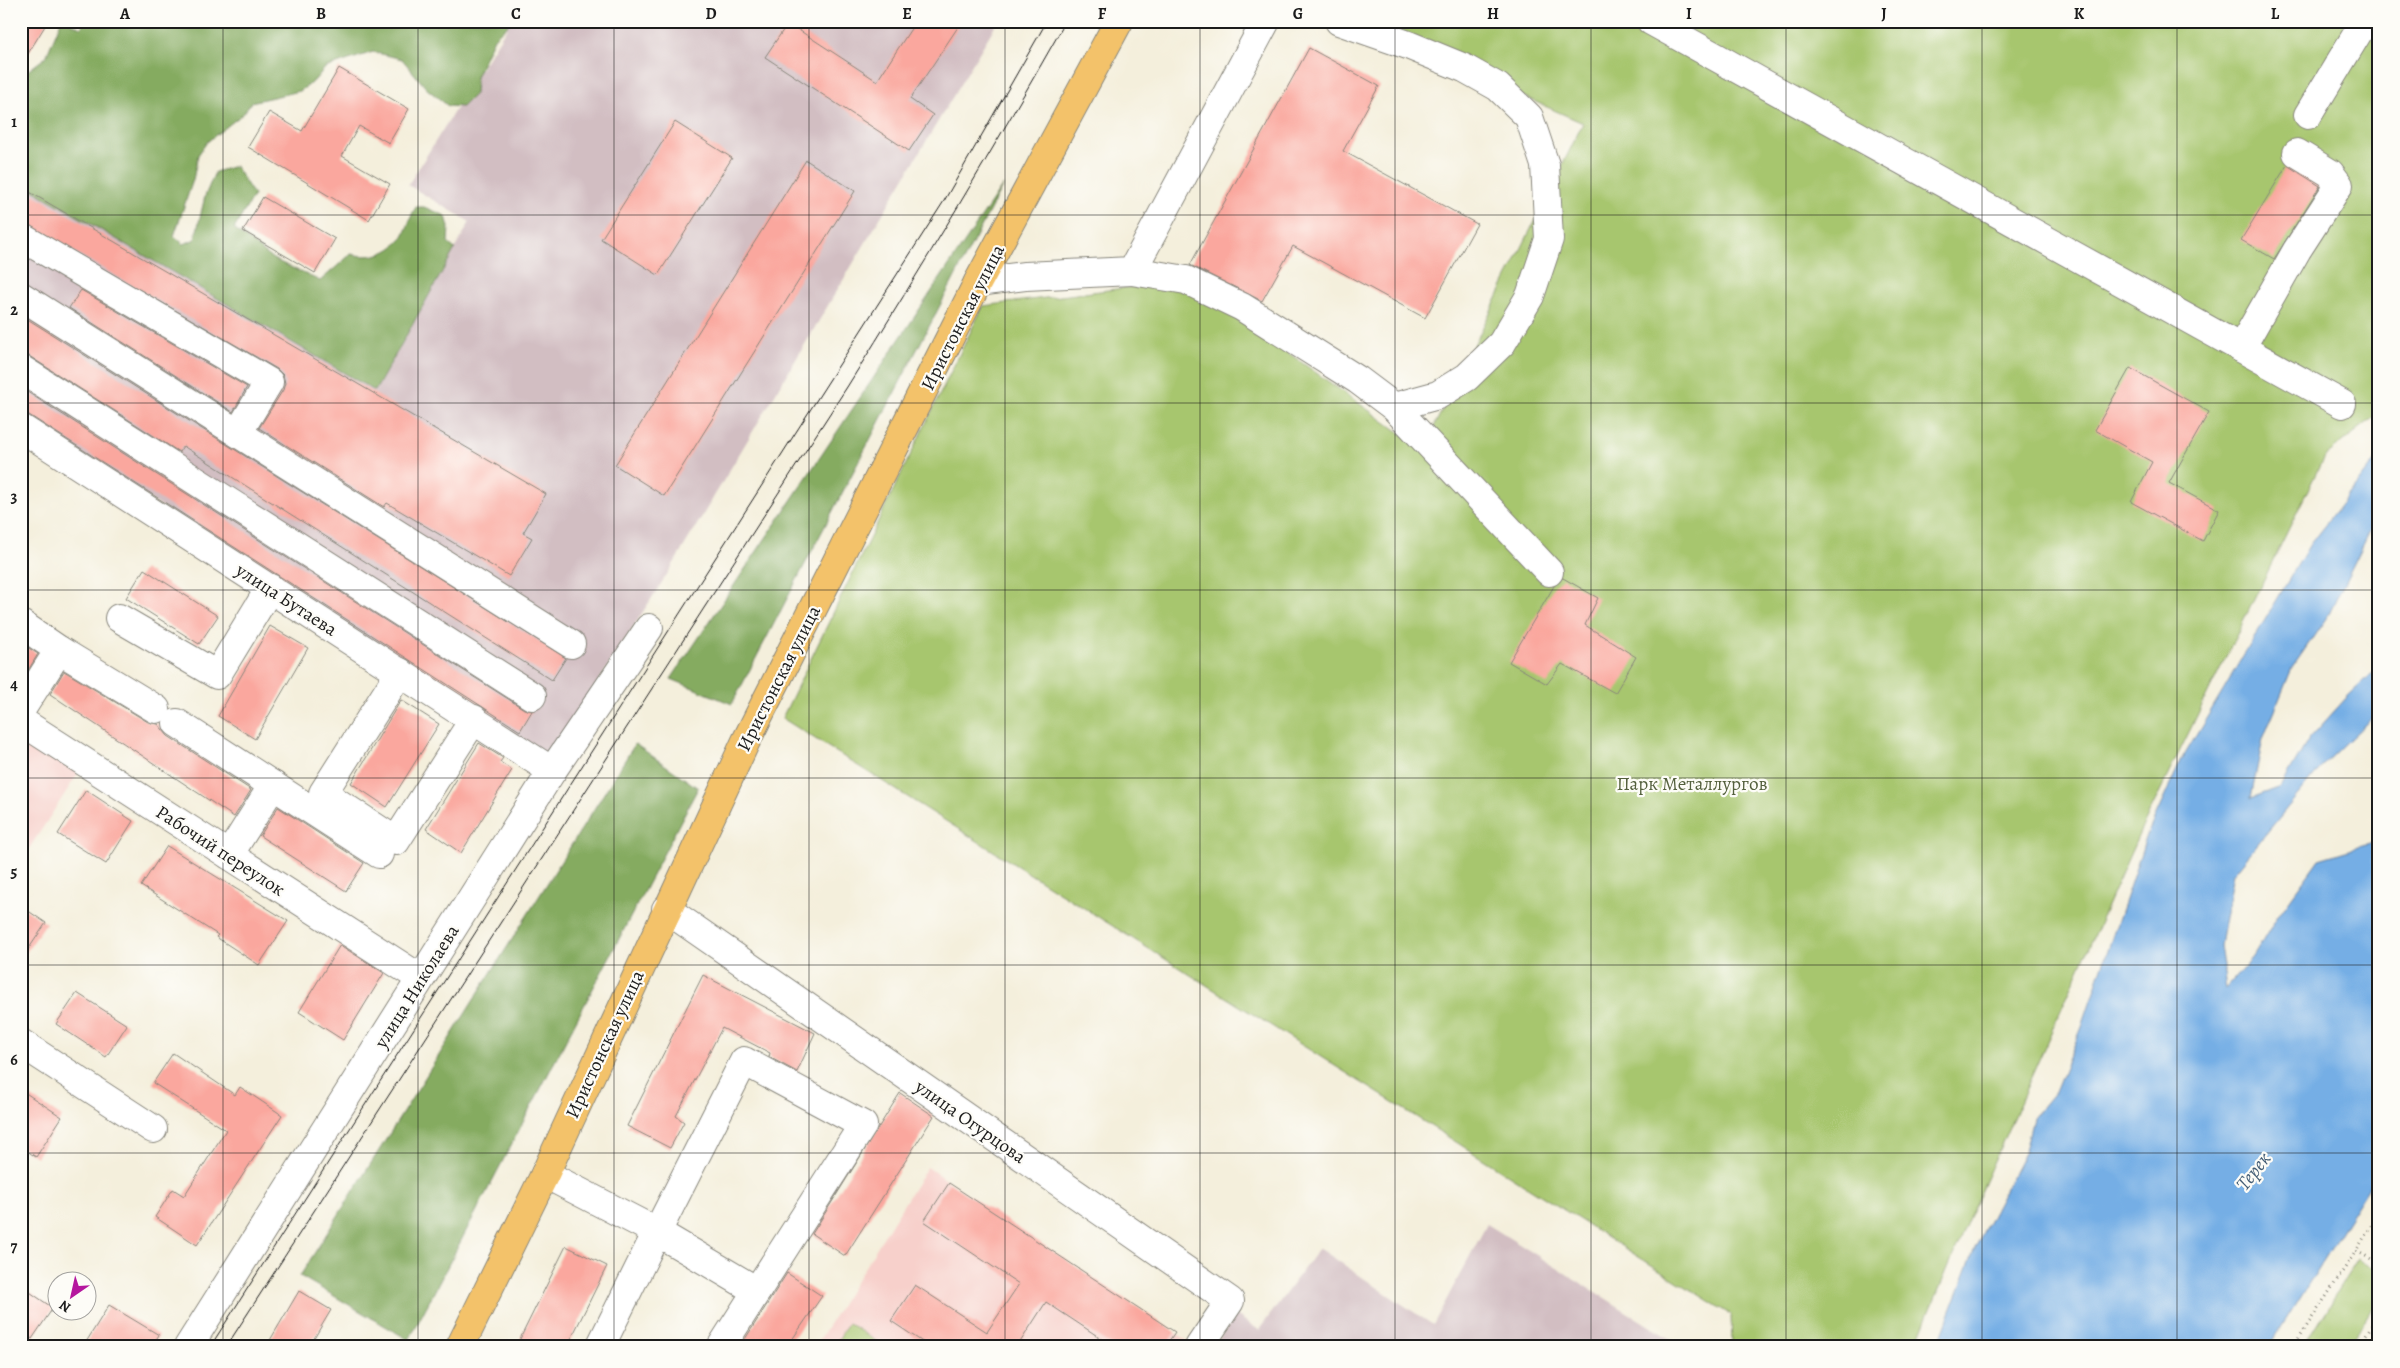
<svg xmlns="http://www.w3.org/2000/svg" width="2400" height="1368" viewBox="0 0 2400 1368" font-family="Alegreya,serif">
  <style>
    .built { fill: #f7d0cb }
    .industrial { fill: #d2bec2 }
    .green { fill: #a7c66e; stroke: #627145 }
    .forest { fill: #85ab61; stroke: #50643e }
    .water { fill: #75aee5; stroke: #486580 }
    .building { fill: #faa79e }
    .lines { fill: none; stroke-linecap: round; stroke-linejoin: round }
    .minor-casing { stroke: #88867c; stroke-width: 30 }
    .major-casing { stroke: #88867c; stroke-width: 30 }
    .path { stroke: #88867c; stroke-width: 3; stroke-dasharray: 1 4; stroke-linecap: butt }
    .minor { stroke: #fff; stroke-width: 28 }
    .major { stroke: #f3c26a; stroke-width: 28 }
    .tram { stroke: #1c1c1c; stroke-width: 1 }
    .grid { fill: none; stroke: #1c1c1c; stroke-width: 1; stroke-opacity: 0.55 }
    .labels { text-anchor: middle; stroke-width: 4.5; stroke-linejoin: round; paint-order: stroke }
    .street-label { font-size: 19px; fill: #1c1c1c; stroke: #fdfcf7 }
    .park-label { font-size: 19px; fill: #54603d; stroke: #fdfcf7 }
    .water-label { font-size: 20px; font-style: italic; fill: #445e76; stroke: #fdfcf7 }
    .neatline { fill: none; stroke: #1c1c1c; stroke-width: 2 }
    .grid-label { font-size: 16px; text-anchor: middle; font-weight: bold; fill: #1c1c1c }
  </style>
  <rect width="100%" height="100%" fill="#fdfcf7"/>
  <filter id="ink" filterUnits="userSpaceOnUse"><feTurbulence type="fractalNoise" baseFrequency=".02" numOctaves="2"/><feDisplacementMap in="SourceGraphic" scale="10" xChannelSelector="R" yChannelSelector="G"/><feConvolveMatrix kernelMatrix="1 2 1 2 8 2 1 2 1" color-interpolation-filters="sRGB"/></filter>
  <filter id="wash" filterUnits="userSpaceOnUse"><feTurbulence type="fractalNoise" baseFrequency=".0096" numOctaves="4" result="noise"/><feDisplacementMap in="SourceGraphic" scale="20" xChannelSelector="R" yChannelSelector="G"/><feGaussianBlur stdDeviation="1.12" result="paint"/><feColorMatrix in="noise" values="0 0 0 0 0 0 0 0 0 0 0 0 0 0 0 0 0 1.4 0 .05"/><feComposite in="paint" operator="in"/></filter>
  <g filter="url(#wash)">
    <rect width="100%" height="100%" fill="#f4efdc"/>
    <g class="built">
      <path d="M21,735L79,772L21,861Z"/>
      <path d="M927,1167L1192,1344L1190,1347H815Z"/>
    </g>
    <g class="industrial">
      <path d="M511,21H998L673,565L550,757L21,416V183L375,391L470,222L408,185Z"/>
      <path d="M1487,1224L1683,1347H1213L1236,1315L1259,1330L1319,1248L1433,1325Z"/>
    </g>
    <g class="green">
      <path d="M1353,21H2379V413L2324,457L2140,832L1970,1215L1915,1347H1732L1731,1315L782,718L983,306L1186,280L1423,449L1583,123Z"/>
      <path d="M2358,1258L2379,1271V1297L2348,1347H2303Z"/>
      <path d="M848,1323L885,1347H834Z"/>
    </g>
    <g class="forest">
      <path d="M61,21H67L81,28L84,21H222V27L228,29L236,21H512L494,38L476,77L475,94L462,107L448,106L426,88L402,59L373,52L325,68L314,81L300,91L251,102L244,113L207,142L198,155L193,180L174,236L184,244L195,239L205,196L215,172L235,166L254,195L234,229L273,259L320,281L351,254C371,259 391,254 403,236C409,227 410,215 416,207H424L446,216L449,227L448,243L455,249L375,391L21,183V79L26,72L46,57Z"/>
      <path d="M1003,185L732,704L671,679Z"/>
      <path d="M635,744L698,788L409,1340L300,1276Z"/>
    </g>
    <path class="water" d="M2379,456V517L2372,527L2329,614L2292,668L2263,739L2251,798L2281,787L2309,739L2348,696L2379,667V711L2319,769L2233,874L2220,945L2226,988L2253,957L2277,917L2319,859L2379,841V1171L2270,1347H1937L1975,1248L2025,1151L2033,1118L2056,1090L2082,1026L2147,835L2181,761L2310,544Z"/>
    <g id="blocks">
      <g class="building">
        <path d="M21,21H48L21,65Z"/>
        <path d="M916,21H962L910,99L933,115L909,151L765,57L788,23L877,81Z"/>
        <path d="M1309,48L1379,86L1343,151L1477,224L1425,318L1293,246L1262,301L1190,265Z"/>
        <path d="M339,68L409,109L389,143L359,126L342,156L390,184L369,220L248,147L269,112L302,131Z"/>
        <path d="M675,122L732,158L658,275L601,239Z"/>
        <path d="M806,160L855,191L664,496L615,465Z"/>
        <path d="M2287,165L2320,186L2274,259L2241,240Z"/>
        <path d="M21,187L546,494L523,533L532,538L509,576L387,503L384,507L259,428L283,390L285,383L283,375L277,369L21,221Z"/>
        <path d="M263,197L335,239L315,273L243,231Z"/>
        <path d="M81,290L247,387L233,412L69,308Z"/>
        <path d="M21,315L566,658L552,680L183,446L179,452L29,356L21,353Z"/>
        <path d="M2130,368L2209,412L2169,483L2219,510L2203,541L2131,502L2152,462L2095,430Z"/>
        <path d="M21,388L524,709L532,711L520,731L29,415L21,412Z"/>
        <path d="M144,569L218,616L199,644L126,598Z"/>
        <path d="M1563,578L1598,598L1585,625L1636,657L1615,693L1562,664L1547,684L1509,662L1554,586Z"/>
        <path d="M270,626L308,648L255,739L218,716Z"/>
        <path d="M21,643L38,654L24,677L21,675Z"/>
        <path d="M64,671L148,722L158,724L168,736L251,790L234,817L50,694Z"/>
        <path d="M401,700L439,724L387,807L351,783Z"/>
        <path d="M479,743L503,758L500,762L512,770L461,853L426,829Z"/>
        <path d="M86,790L133,821L106,864L58,834Z"/>
        <path d="M278,807L364,863L346,891L260,836Z"/>
        <path d="M167,846L288,921L259,965L216,937L218,935L141,886Z"/>
        <path d="M21,906L46,923L21,960Z"/>
        <path d="M340,945L384,973L343,1040L299,1012Z"/>
        <path d="M703,975L815,1033L797,1072L769,1057L770,1053L722,1028L676,1116L684,1122L670,1148L627,1126Z"/>
        <path d="M77,993L127,1025L106,1057L56,1024Z"/>
        <path d="M173,1053L235,1095L240,1087L282,1115L197,1245L155,1217L173,1189L184,1196L226,1130L153,1083Z"/>
        <path d="M21,1090L62,1117L36,1157L21,1147Z"/>
        <path d="M900,1093L934,1116L845,1256L812,1234Z"/>
        <path d="M949,1183L1175,1332L1165,1347H1114L1046,1302L1017,1347H930L891,1321L915,1285L987,1332L1019,1284L924,1221Z"/>
        <path d="M566,1246L607,1266L567,1347H516Z"/>
        <path d="M787,1273L822,1296L787,1347H740Z"/>
        <path d="M21,1286L53,1308L32,1339L21,1331Z"/>
        <path d="M299,1291L331,1310L309,1347H266Z"/>
        <path d="M109,1305L159,1335L151,1347H83Z"/>
      </g>
    </g>
  </g>
  <g filter="url(#ink)">
    <use href="#blocks" fill-opacity="0" stroke="#88867c" stroke-width="1"/>
    <g class="lines">
      <g class="minor-casing">
        <g id="minor">
          <path d="M1339,21L1408,45L1464,68L1498,87L1529,117L1545,165L1549,239L1530,296L1502,343L1467,377L1438,395L1394,407"/>
          <path d="M1651,21L2342,404"/>
          <path d="M2308,115L2365,21"/>
          <path d="M21,237L269,382L238,433"/>
          <path d="M1132,271L1186,280L1242,307L1358,380L1394,407L1549,572"/>
          <path d="M978,282L1025,276L1132,271L1266,21"/>
          <path d="M21,296L571,644"/>
          <path d="M2241,348L2297,250L2339,185L2330,173L2297,153"/>
          <path d="M21,369L532,696"/>
          <path d="M21,428L552,771"/>
          <path d="M119,618L217,675L270,588"/>
          <path d="M21,624L59,650"/>
          <path d="M400,672L323,793L396,841L474,719"/>
          <path d="M21,710L59,650L156,709"/>
          <path d="M21,721L420,978"/>
          <path d="M177,723L379,854"/>
          <path d="M229,855L273,785"/>
          <path d="M666,909L1230,1301L1199,1347"/>
          <path d="M21,1043L153,1129"/>
          <path d="M545,1174L657,1232L744,1061L863,1125L721,1347"/>
          <path d="M188,1347L552,771L649,628"/>
          <path d="M600,1347L657,1232L757,1291"/>
        </g>
      </g>
      <g class="major-casing">
        <path id="major" d="M460,1347L545,1174L746,741L978,282L1119,21"/>
      </g>
      <g class="path">
        <path d="M2379,1213L2356,1251L2379,1263"/>
        <path d="M2293,1347L2356,1251"/>
        <path d="M2358,1347L2379,1314"/>
      </g>
      <use href="#minor" class="minor"/>
      <use href="#major" class="major"/>
      <g class="tram">
        <path d="M210,1347L944,201L1047,21"/>
        <path d="M226,1347L847,387C923,266 996,145 1066,21"/>
      </g>
    </g>
  </g>
  <path class="grid" d="M223,21V1347M418,21V1347M614,21V1347M809,21V1347M1005,21V1347M1200,21V1347M1395,21V1347M1591,21V1347M1786,21V1347M1982,21V1347M2177,21V1347M21,215H2379M21,403H2379M21,590H2379M21,778H2379M21,965H2379M21,1153H2379"/>
  <g class="labels">
    <g class="street-label">
      <text transform="translate(962 317) rotate(-63)" y="7">Иристонская улица</text>
      <text transform="translate(287 599) rotate(33)" y="7">улица Бутаева</text>
      <text transform="translate(778 678) rotate(-63)" y="7">Иристонская улица</text>
      <text transform="translate(221 850) rotate(33)" y="7">Рабочий переулок</text>
      <text transform="translate(416 986) rotate(-58)" y="7">улица Николаева</text>
      <text transform="translate(604 1044) rotate(-65)" y="7">Иристонская улица</text>
      <text transform="translate(971 1121) rotate(35)" y="7">улица Огурцова</text>
    </g>
    <g class="park-label">
      <text x="1692" y="790">Парк Металлургов</text>
    </g>
    <g class="water-label">
      <text transform="translate(2253 1171) rotate(-52)" y="7">Терек</text>
    </g>
  </g>
  <rect width="2400" height="1368" fill="none" stroke="#fdfcf7" stroke-width="55"/>
  <g transform="translate(72 1296) rotate(214)"><circle r="24" fill="#fdfcf7" stroke="#a3a29f"/>
  <path d="M0-4L9 19L0 12L-9 19Z" fill="#b5179e"/>
  <text y="-8" font-size="14" font-weight="bold" text-anchor="middle" fill="#1c1c1c">N</text>
  </g>
  <rect x="28" y="28" width="2344" height="1312" class="neatline"/>
  <g class="grid-label">
    <text x="125" y="19">A</text>
    <text x="321" y="19">B</text>
    <text x="516" y="19">C</text>
    <text x="711" y="19">D</text>
    <text x="907" y="19">E</text>
    <text x="1102" y="19">F</text>
    <text x="1298" y="19">G</text>
    <text x="1493" y="19">H</text>
    <text x="1689" y="19">I</text>
    <text x="1884" y="19">J</text>
    <text x="2079" y="19">K</text>
    <text x="2275" y="19">L</text>
    <text x="14" y="127">1</text>
    <text x="14" y="315">2</text>
    <text x="14" y="502">3</text>
    <text x="14" y="690">4</text>
    <text x="14" y="877">5</text>
    <text x="14" y="1065">6</text>
    <text x="14" y="1252">7</text>
  </g>
</svg>
